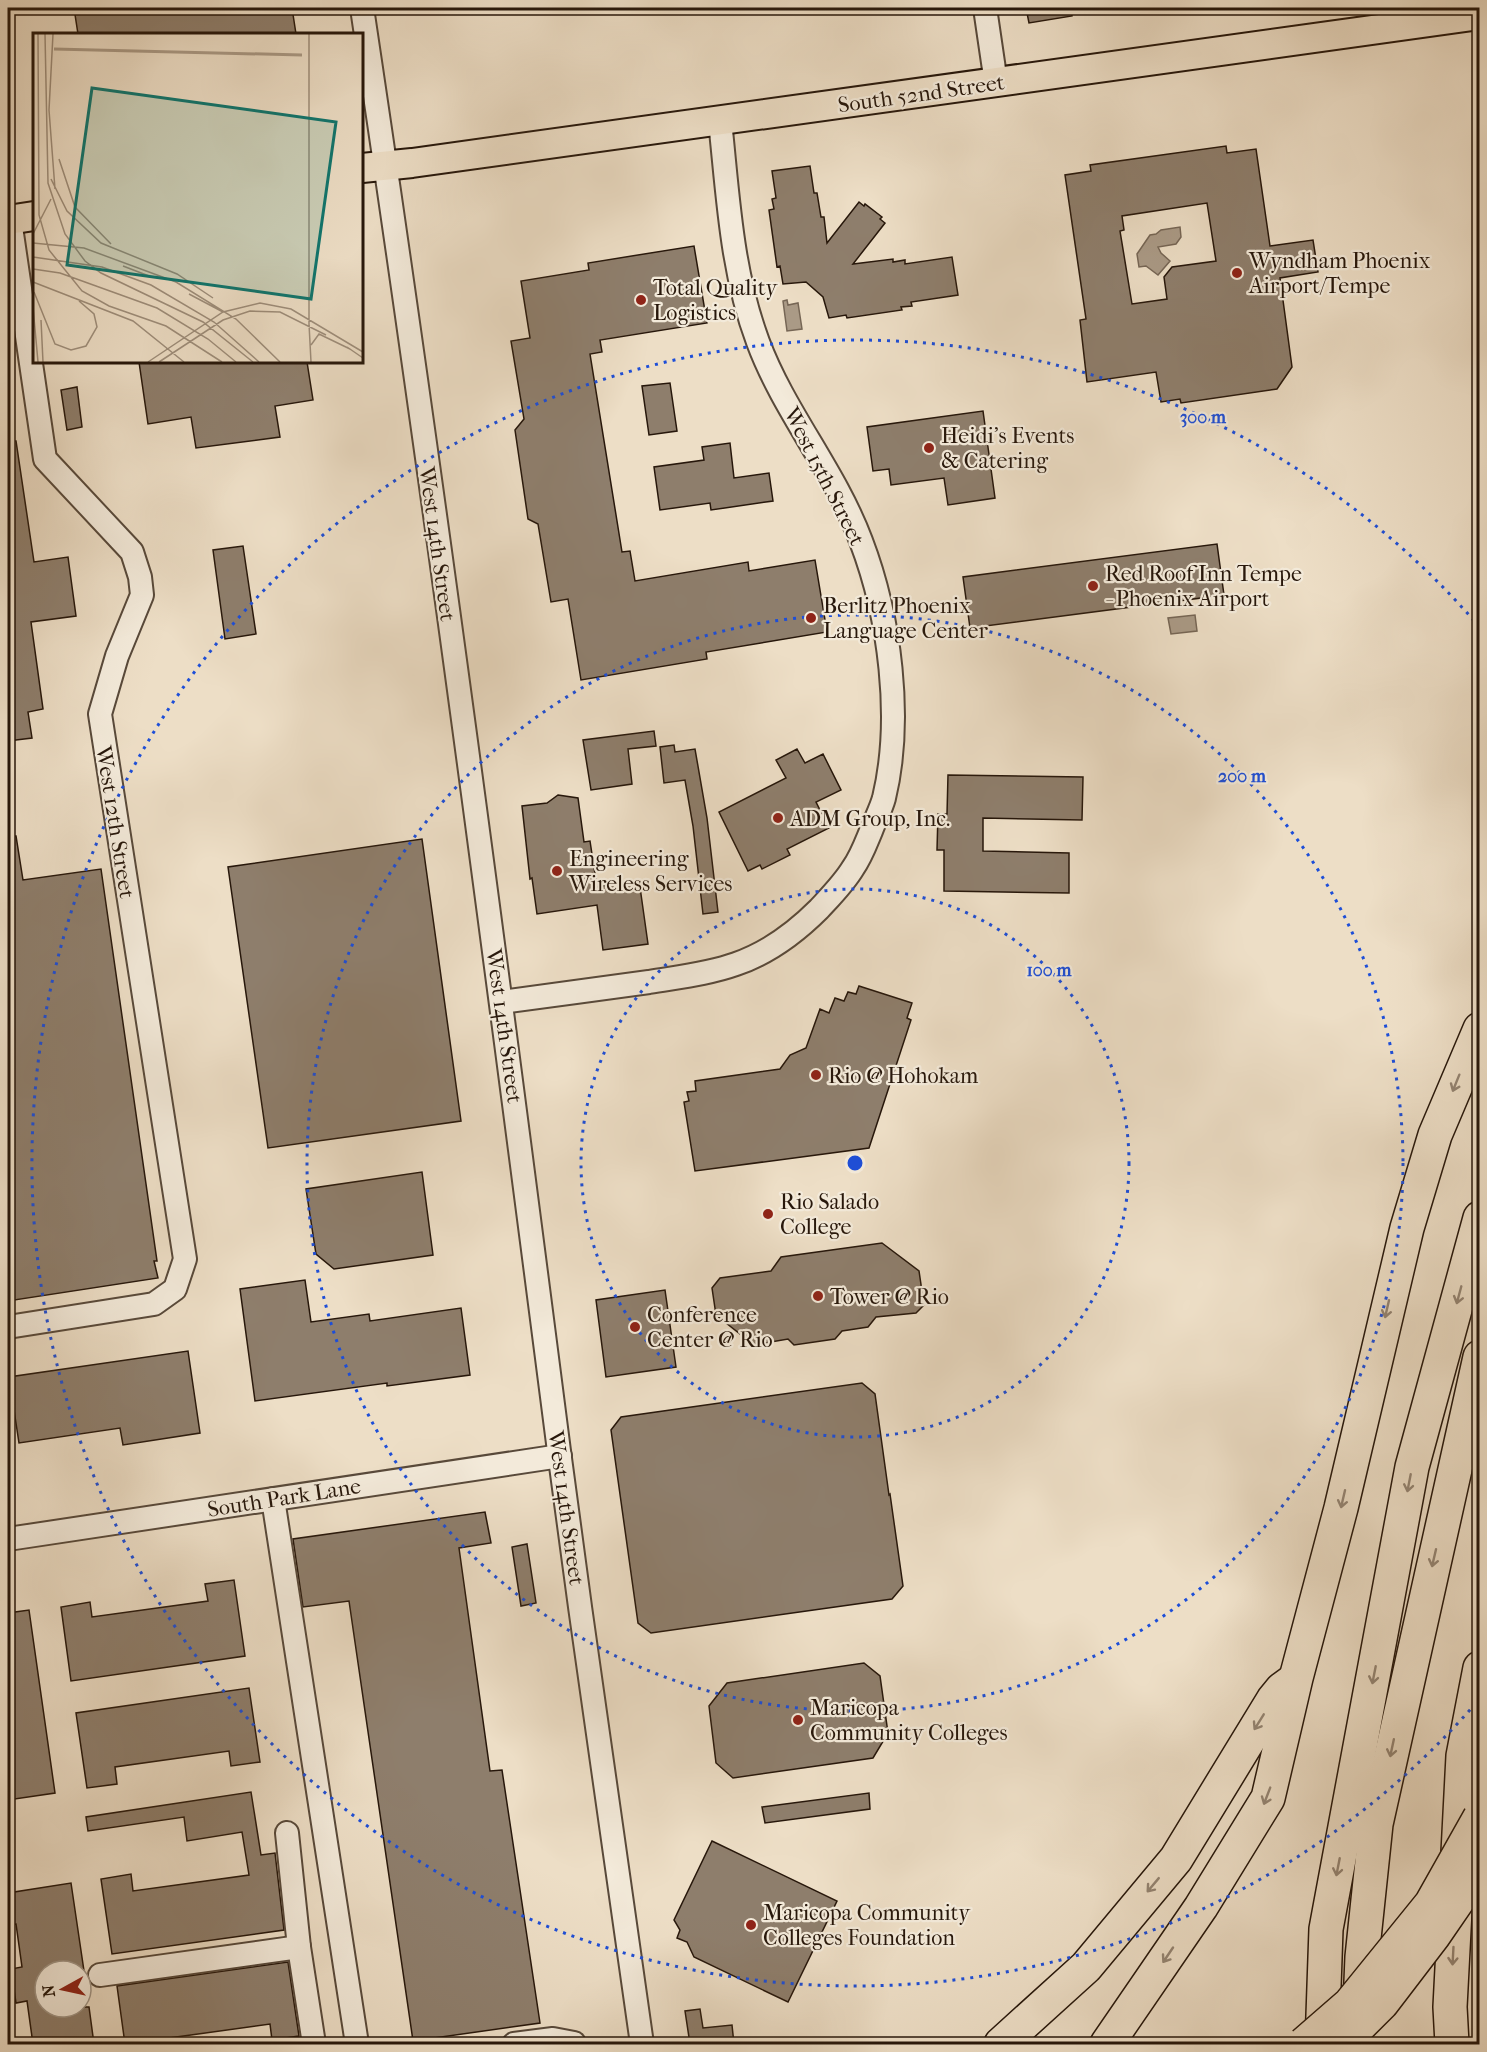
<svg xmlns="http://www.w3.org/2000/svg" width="1487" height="2052" viewBox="0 0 1487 2052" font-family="'IM FELL French Canon',serif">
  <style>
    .water { fill: #aa9a86; stroke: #766655; stroke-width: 1.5 }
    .building { fill: #8e7e6c; stroke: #27170b; stroke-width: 1.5; fill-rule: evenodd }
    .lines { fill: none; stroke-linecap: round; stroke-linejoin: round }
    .minor-casing { stroke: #58493a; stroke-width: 26 }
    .major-casing { stroke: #27170b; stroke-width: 32 }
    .highway-casing { stroke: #27170b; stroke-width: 36 }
    .minor { stroke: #f3eada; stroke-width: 22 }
    .major { stroke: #eddec6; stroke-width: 28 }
    .highway { stroke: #eddec6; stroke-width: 33 }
    .highway-bridge-casing { stroke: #27170b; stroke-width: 36; stroke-linecap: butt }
    .highway-bridge { stroke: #eddec6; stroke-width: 33 }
    .oneway { stroke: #948472 }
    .ring { fill: none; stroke: #1d4ed8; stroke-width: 3; stroke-dasharray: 3 6 }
    .poi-dot { fill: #8f2418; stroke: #f3eada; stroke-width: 2 }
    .labels { text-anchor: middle; stroke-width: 4.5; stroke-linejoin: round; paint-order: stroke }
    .street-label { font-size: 22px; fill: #27170b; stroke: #f3eada }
    .poi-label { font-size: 22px; fill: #27170b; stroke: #f3eada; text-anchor: start }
    .inset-river { fill: none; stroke: #aa9a86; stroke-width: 3 }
    .inset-road { fill: none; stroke: #9e8e7b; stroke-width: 1.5 }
    .view { fill: #0f766e; fill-opacity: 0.15; stroke: #0f766e; stroke-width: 3 }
    .inset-edge { fill: none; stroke: #27170b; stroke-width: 3 }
    .centre { fill: #1d4ed8; stroke: #f3eada; stroke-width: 3 }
    .ring-label { font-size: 18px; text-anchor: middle; font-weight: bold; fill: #1d4ed8; stroke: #f3eada; stroke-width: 4.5; stroke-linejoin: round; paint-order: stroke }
  </style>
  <rect width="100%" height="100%" fill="#eddec6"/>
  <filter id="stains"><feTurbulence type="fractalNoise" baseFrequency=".00333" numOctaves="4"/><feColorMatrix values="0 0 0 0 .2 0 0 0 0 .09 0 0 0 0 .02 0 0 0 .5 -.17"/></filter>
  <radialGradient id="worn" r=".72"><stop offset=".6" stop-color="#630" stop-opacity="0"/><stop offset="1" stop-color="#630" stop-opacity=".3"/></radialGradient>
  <g class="water">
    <path d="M1180,227L1181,237L1176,244L1158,247L1161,253L1170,261L1158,275L1146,266L1139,267L1137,254L1150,235L1156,234L1161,230Z"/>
    <path d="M787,300L788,305L798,303L802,329L787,331L783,301Z"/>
    <path d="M1195,615L1197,631L1171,634L1168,618Z"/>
  </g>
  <g class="building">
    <path d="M74,8H292L296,34H78Z"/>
    <path d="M1026,8H1071L1072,16L1029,23Z"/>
    <path d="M1226,146L1227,153L1256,149L1270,246L1313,240L1318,272L1280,278L1292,367L1277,389L1181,403L1180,399L1161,402L1156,372L1087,382L1080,320L1086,319L1065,175L1091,171L1090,165ZM1207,203L1216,261L1172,267L1164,277L1167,299L1132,304L1120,231L1124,230L1122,216Z"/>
    <path d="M810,166L814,193H817L821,217H824L827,243L859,202L864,206L865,204L882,217L880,219L885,223L853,264L893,259V262L905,260V264L952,257L958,295L911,302L912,306L901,307L902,310L847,318L846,315L829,318L823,297L806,282L783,284L780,266L777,267L769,210L774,209L772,199L776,198L772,171Z"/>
    <path d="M694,246L707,323L600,340L602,352L590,354L622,552L630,551L635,581L748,562L749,571L815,560L827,632L706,652L707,659L581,680L568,599L551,602L538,524L528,519L515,430L524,419L511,341L530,338L521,281L589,270L588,263Z"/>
    <path d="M139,362H307L313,400L275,406L280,437L196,448L191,417L148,424Z"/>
    <path d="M670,383L677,431L649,435L642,386Z"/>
    <path d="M77,387L82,427L67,430L61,390Z"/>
    <path d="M983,411L995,498L948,505L944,478L891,485L889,469L873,471L867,427Z"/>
    <path d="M8,441H16L34,562L68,557L76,616L31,622L43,709L28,712L32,738L8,741Z"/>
    <path d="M730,443L734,478L769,473L773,501L711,510L710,503L660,510L654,467L704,460L702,447Z"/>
    <path d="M1217,544L1224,595L970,628L963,577Z"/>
    <path d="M243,546L256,634L225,639L213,550Z"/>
    <path d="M654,731L656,746L628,749L632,784L591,790L583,740Z"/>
    <path d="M674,745L675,752L695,749L707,818L718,912L703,914L693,826L685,780L664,783L660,747Z"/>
    <path d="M797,749L805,763L823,754L841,790L816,802L829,828L787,849L790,855L762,869L760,865L748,871L719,812L786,778L776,760Z"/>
    <path d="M948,775L1083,777L1082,820L983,818V851L1069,853V893L944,891V850H937L938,814H947Z"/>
    <path d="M558,795L578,798L584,842L590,841L597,887L639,880L648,944L603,950L597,905L537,914L532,878L530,879L522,806L547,803Z"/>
    <path d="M8,836H16L23,880L101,869L157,1261H154L158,1278L8,1301Z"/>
    <path d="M422,839L461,1121L268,1148L228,867Z"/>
    <path d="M859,986L912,1003L907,1018L911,1020L869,1148L695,1171L684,1102L689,1101L687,1092L696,1091L695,1081L780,1069L790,1055L806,1048L820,1009L829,1013L835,998L844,1001L848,992L856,994Z"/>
    <path d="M422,1172L433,1255L334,1269L316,1254L306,1189Z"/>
    <path d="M882,1243L919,1271L924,1305L916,1313L876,1317L868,1327L842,1331L835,1339L794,1345L788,1339L754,1345L716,1315L712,1288L720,1278L771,1271L781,1257Z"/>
    <path d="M305,1280L311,1322L369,1314L370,1321L461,1308L470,1375L387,1386V1383L255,1401L240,1289Z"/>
    <path d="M665,1290L676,1367L606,1377L596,1300Z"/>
    <path d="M188,1351L200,1433L123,1445L120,1428L19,1443L9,1377Z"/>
    <path d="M862,1383L875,1394L889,1495L890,1494L903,1586L892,1599L651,1633L638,1623L611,1430L621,1417Z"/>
    <path d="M485,1512L491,1543L459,1548L490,1771L502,1770L540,2023L413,2041L349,1601L303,1607L293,1539Z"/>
    <path d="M527,1544L536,1603L521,1606L512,1547Z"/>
    <path d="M234,1580L245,1656L71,1681L61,1607L90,1602L92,1617L208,1601L205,1584Z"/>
    <path d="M29,1610L55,1793L8,1800V1613Z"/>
    <path d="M864,1663L880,1676L888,1733L873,1758L733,1778L716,1763L709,1706L727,1683Z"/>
    <path d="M249,1688L260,1762L231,1766L229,1751L115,1767L117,1784L87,1788L76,1713Z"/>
    <path d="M251,1792L261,1855L275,1853L284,1930L112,1954L101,1879L131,1874L133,1891L249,1875L242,1832L187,1841L184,1817L88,1831L86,1817Z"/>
    <path d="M869,1793L870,1809L765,1823L762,1807Z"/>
    <path d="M712,1841L837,1901L788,2002L694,1957L687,1942L677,1938L680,1930L674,1920Z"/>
    <path d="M71,1883L84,1971H45V2007H89L94,2044H33L27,2001L16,2003L11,1969L22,1967L16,1924L8,1925V1893Z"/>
    <path d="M288,1962L299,2036L272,2040L270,2024L155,2040L156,2044H125L117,1986Z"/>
    <path d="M700,2009L703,2028L732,2025L734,2044H690L685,2011Z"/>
  </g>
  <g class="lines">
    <g class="minor-casing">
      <g id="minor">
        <path d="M362,8C434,488 497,969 559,1451C585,1649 614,1847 642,2044"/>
        <path d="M985,8L996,83"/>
        <path d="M502,1002C551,995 600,989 649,982C678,977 708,974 736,964C768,953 795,933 819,909C831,896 844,883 853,868C861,857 866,843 871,831C875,820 881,809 884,798C903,719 890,617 861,541C835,471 784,412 758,342C731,270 728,195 720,121"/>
        <path d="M8,1327L154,1304L175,1289L185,1259L100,714L117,656L142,595L140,577L132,552L45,459L10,220"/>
        <path d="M273,1499L357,2044"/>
        <path d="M8,1539L560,1456"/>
        <path d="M287,1833L299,1947L314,2044"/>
        <path d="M100,1975L299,1947"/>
        <path d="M514,2044L553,2039L574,2043"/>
      </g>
    </g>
    <g class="major-casing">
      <g id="major">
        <path d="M362,168L412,163L1480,15"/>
        <path d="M8,220L34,216"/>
      </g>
    </g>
    <g class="highway-casing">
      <g id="highway">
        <path d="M1360,2006L1362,1957L1376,1824L1480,1357"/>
        <path d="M1001,2044L1086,1967L1176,1859L1273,1700L1282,1689L1293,1681"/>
        <path d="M1107,2044L1201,1907L1268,1798L1296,1678L1341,1508L1407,1228L1435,1135L1480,1029"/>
        <path d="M1322,2044L1326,1929L1412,1467L1480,1218"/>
        <path d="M1452,2044L1450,2007L1463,1756L1480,1668"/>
      </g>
    </g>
    <use href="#minor" class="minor"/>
    <use href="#major" class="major"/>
    <use href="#highway" class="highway"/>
    <g class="highway-bridge-casing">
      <g id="highway-bridge">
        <path d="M1304,2044L1350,2004L1431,1904L1480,1817"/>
        <path d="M1341,2044L1382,2003L1434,1935L1480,1868"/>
      </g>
    </g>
    <use href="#highway-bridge" class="highway-bridge"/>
  </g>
  <defs><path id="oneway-shaft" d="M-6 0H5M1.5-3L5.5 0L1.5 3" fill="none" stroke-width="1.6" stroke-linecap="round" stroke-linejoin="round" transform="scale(1.5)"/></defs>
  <g class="oneway">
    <use href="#oneway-shaft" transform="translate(1456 1083) rotate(112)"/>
    <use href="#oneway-shaft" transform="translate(1459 1295) rotate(105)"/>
    <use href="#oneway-shaft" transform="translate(1387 1309) rotate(103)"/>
    <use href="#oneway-shaft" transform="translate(1409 1483) rotate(101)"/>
    <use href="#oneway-shaft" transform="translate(1343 1499) rotate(103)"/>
    <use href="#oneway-shaft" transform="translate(1434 1558) rotate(103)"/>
    <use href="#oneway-shaft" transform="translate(1374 1675) rotate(101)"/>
    <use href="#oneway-shaft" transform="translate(1259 1722) rotate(122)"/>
    <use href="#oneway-shaft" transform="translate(1392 1748) rotate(102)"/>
    <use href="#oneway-shaft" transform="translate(1267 1796) rotate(111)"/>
    <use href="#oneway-shaft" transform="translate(1338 1867) rotate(101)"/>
    <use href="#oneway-shaft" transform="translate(1153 1885) rotate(130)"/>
    <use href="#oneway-shaft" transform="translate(1168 1955) rotate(124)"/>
    <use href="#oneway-shaft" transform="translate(1453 1956) rotate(93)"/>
  </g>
  <g class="ring">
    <circle cx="855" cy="1163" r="274"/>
    <circle cx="855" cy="1163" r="548"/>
    <path d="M1476 1703A823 823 0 1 1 1476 623"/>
  </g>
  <g class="poi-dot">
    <circle cx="1237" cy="273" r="6"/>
    <circle cx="641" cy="300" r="6"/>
    <circle cx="929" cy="448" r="6"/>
    <circle cx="1093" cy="586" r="6"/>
    <circle cx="811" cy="618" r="6"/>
    <circle cx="778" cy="818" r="6"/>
    <circle cx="557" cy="871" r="6"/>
    <circle cx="816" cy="1075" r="6"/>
    <circle cx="768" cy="1214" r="6"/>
    <circle cx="818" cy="1296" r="6"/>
    <circle cx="635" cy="1327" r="6"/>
    <circle cx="798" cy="1720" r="6"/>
    <circle cx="751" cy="1925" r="6"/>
  </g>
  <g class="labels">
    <g class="street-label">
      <text transform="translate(921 93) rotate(-8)" y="8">South 52nd Street</text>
      <text transform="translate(825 476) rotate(63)" y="8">West 15th Street</text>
      <text transform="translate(438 544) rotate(82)" y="8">West 14th Street</text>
      <text transform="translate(116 822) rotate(81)" y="8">West 12th Street</text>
      <text transform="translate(505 1026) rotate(82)" y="8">West 14th Street</text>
      <text transform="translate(284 1497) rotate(-9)" y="8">South Park Lane</text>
      <text transform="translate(567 1508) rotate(82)" y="8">West 14th Street</text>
    </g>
    <g class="poi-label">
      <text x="1249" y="268">Wyndham Phoenix<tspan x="1249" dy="25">Airport/Tempe</tspan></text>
      <text x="653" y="295">Total Quality<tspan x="653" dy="25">Logistics</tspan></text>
      <text x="941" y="443">Heidi's Events<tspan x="941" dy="25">&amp; Catering</tspan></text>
      <text x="1105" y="581">Red Roof Inn Tempe<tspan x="1105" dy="25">- Phoenix Airport</tspan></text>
      <text x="823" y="613">Berlitz Phoenix<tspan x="823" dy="25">Language Center</tspan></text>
      <text x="790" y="826">ADM Group, Inc.</text>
      <text x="569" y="866">Engineering<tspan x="569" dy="25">Wireless Services</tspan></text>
      <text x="828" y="1083">Rio @ Hohokam</text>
      <text x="780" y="1209">Rio Salado<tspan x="780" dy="25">College</tspan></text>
      <text x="830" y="1304">Tower @ Rio</text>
      <text x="647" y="1322">Conference<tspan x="647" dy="25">Center @ Rio</tspan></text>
      <text x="810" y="1715">Maricopa<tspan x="810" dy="25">Community Colleges</tspan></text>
      <text x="763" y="1920">Maricopa Community<tspan x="763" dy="25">Colleges Foundation</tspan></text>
    </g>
  </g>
  <g transform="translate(33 33)">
    <rect width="330" height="330" fill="#eddec6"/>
    <path class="inset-river" d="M21,16L269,22"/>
    <path class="inset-road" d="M5,1L6,182L16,217L49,258L76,273L133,293L189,329M12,1L15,150L32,201L52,228L68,240L170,289L220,329M20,1L16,77L22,156M276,1V291M26,126L42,174L78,211M18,146L34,178L68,210L144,241L180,265M0,201L18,166M0,210L51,215L143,249L203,286L247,329M0,224L69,234L118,252L181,289L226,329M90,233L116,243M0,236L27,240L124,275L175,306L203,329M0,249L100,288L151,329M1,259L22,311L38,317L53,313L64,294L61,281L46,268M156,261L190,279M0,274L5,329M8,287L10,329M276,291L278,329M278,312L286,301L317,316M314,314L330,325M115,329L190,279L227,270L258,276L330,319M126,329L190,287L217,278L247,279L293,302"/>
    <path class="view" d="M59,55L303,89L278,266L34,232Z"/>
    <rect width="330" height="330" class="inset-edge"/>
  </g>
  <circle cx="855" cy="1163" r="9" class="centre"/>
  <g class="ring-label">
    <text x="1203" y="423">300 m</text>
    <text x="1242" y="782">200 m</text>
    <text x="1049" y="976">100 m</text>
  </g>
  <rect width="1487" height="2052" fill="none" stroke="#eddec6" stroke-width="30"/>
  <rect x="9" y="9" width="1469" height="2034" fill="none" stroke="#27170b" stroke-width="3"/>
  <rect x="15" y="15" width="1457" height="2022" fill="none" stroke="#27170b" stroke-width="1.5"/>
  <g transform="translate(63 1989) rotate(262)"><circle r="28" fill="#f3eada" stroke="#a19687" stroke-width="1.5"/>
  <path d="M0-4.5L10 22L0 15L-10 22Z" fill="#8f2418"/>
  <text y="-9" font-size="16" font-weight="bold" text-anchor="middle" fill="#27170b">N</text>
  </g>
  <rect width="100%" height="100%" filter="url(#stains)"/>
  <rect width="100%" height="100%" fill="url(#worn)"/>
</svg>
